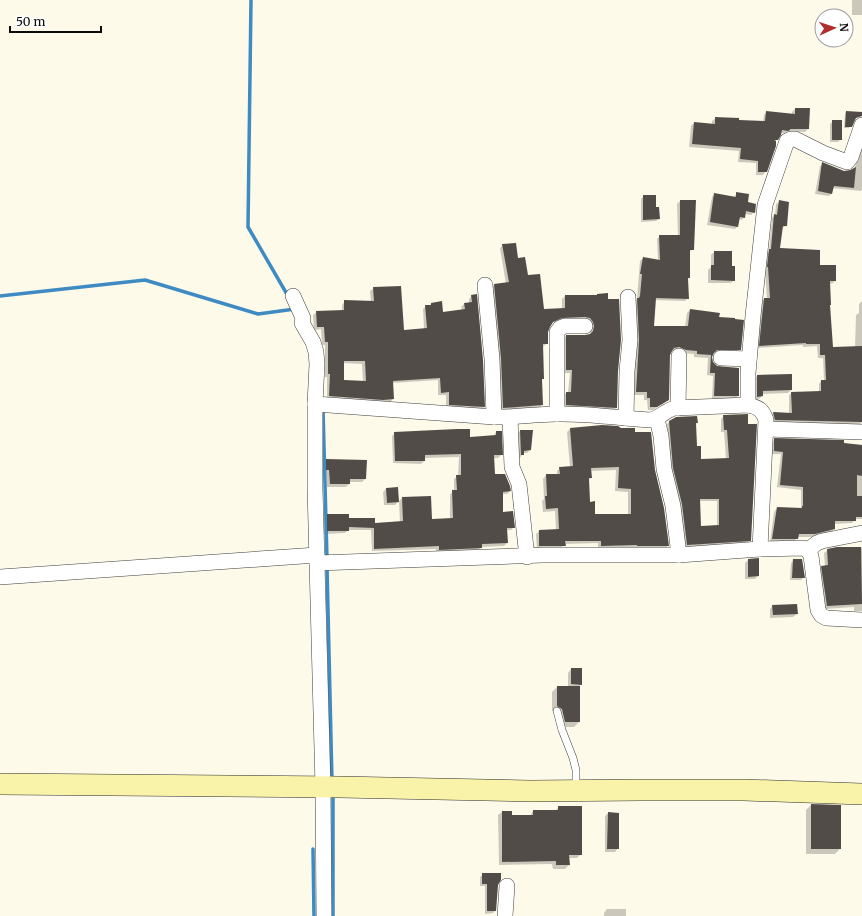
<svg xmlns="http://www.w3.org/2000/svg" width="862" height="916" viewBox="0 0 862 916" font-family="Merriweather,serif">
  <style>
    .shadow { fill: #0003; fill-rule: evenodd }
    .lines { fill: none; stroke-linecap: round; stroke-linejoin: round }
    .stream { stroke: #3e8bc3; stroke-width: 3.5 }
    .building { fill: #524c48; fill-rule: evenodd }
    .lane-casing { stroke: #3e3e3e; stroke-width: 8 }
    .street-casing { stroke: #3e3e3e; stroke-width: 16 }
    .secondary-casing { stroke: #2d2d2d; stroke-width: 22 }
    .lane { stroke: #fff; stroke-width: 7 }
    .street { stroke: #fff; stroke-width: 15 }
    .secondary { stroke: #f9f2a9; stroke-width: 21 }
  </style>
  <rect width="100%" height="100%" fill="#fefaea"/>
  <g class="shadow">
    <rect x="852" y="0" width="10" height="15"/>
    <path d="M795,109L808,129L805,132L788,131L784,133H780L775,142L766,171L763,175H756V163L738,162L739,151L689,147L691,126L694,123L712,125V121L716,118L738,121L763,122L764,115L767,112L792,115V112Z"/>
    <path d="M846,112L858,117L854,119L849,128H844L845,113Z"/>
    <path d="M833,121L841,139L838,142H830V124Z"/>
    <path d="M862,148V189L861,191L832,188L831,194L829,196L815,194L820,166L823,164L844,171H850L854,169Z"/>
    <path d="M737,193L754,212L751,215L745,214L744,217L742,220L739,219L737,227L735,229L707,225L712,197L715,194L734,197Z"/>
    <path d="M644,196L659,219L656,221L641,222V199Z"/>
    <path d="M680,201L693,249L689,252V278L687,279L688,298L685,301L654,300L653,327H685L687,313L690,310L718,318L740,349L737,352H713L711,357L712,362L738,396L735,399H712L713,376L707,375L708,358L694,357V354L682,353L676,350L671,351L669,355L668,400L653,410H648L647,400H644V395H633L636,343L635,302L637,299L640,261L643,258L658,260L657,239L660,236H678L677,204Z"/>
    <path d="M779,202L786,226L782,228L779,249L819,266L835,281L833,283L830,284L829,306L832,348L855,347L856,315L859,313V304L862,301V422L859,425L772,423L770,416L773,413L789,414V395L792,393L819,392V384L821,381H824L823,358H818L817,346L803,347V345L757,348L762,302L764,299H767L765,270L767,253L769,251L772,218L775,215L776,204Z"/>
    <path d="M503,245L517,260L527,277L543,310L562,309V299L565,296H596L617,371L616,408L613,411L563,408V396L566,393H568L570,373H563V339L566,336H585L590,335L591,330L590,325L581,320H558L550,324L547,332V343L544,346L542,347L543,378L541,381L542,405L539,408L500,410L491,288L494,285L506,284L500,248Z"/>
    <path d="M714,252L731,267L734,280L731,283H708V270L711,267V255Z"/>
    <path d="M374,288L403,331L424,329L423,309L426,306H429L431,304L442,313L462,310L461,307L464,304L469,303V299L472,296L484,407L481,410L446,407V395H438V380L392,383L393,399L390,402L327,399V377H325V345H322L321,329L314,330L313,315L317,312L342,311V305L345,301L371,302L370,291ZM343,363L362,364L363,382L343,381Z"/>
    <path d="M757,376L791,390L788,393L762,394V396L759,399H754V379Z"/>
    <path d="M747,415L750,540L747,543L684,548L670,471L667,424L670,421L697,423L695,425L696,447L700,460L726,459L724,432H721V419L724,416ZM699,501H717V526L700,527Z"/>
    <path d="M570,429L634,433L654,470L668,546L665,549H598V543L564,544L561,549H537L536,534L539,531L556,530L555,511L543,512L542,501L544,499L543,479L546,475H557V471L560,468L570,467L567,432ZM616,470L615,491L628,492V515H594L590,503L588,480L591,478L590,471Z"/>
    <path d="M520,431H532L530,450L527,453H523L520,458H518L517,434Z"/>
    <path d="M496,432L501,455L498,458H493L494,475L510,491L507,494H502V513L514,527L511,530H506L507,543L504,546L481,547L478,551L436,552V549L372,551L371,530H348L345,533L324,534V519L327,515L374,524L400,523L399,501L402,498L431,520L450,519V494L454,491V479L458,476L459,457L424,458V461L421,464L393,463L392,436L395,433L469,438L493,437Z"/>
    <path d="M775,439L862,445V519H855L852,523L834,524V529L831,532L811,537H797L794,542H770L774,512L777,508L801,509V490L777,487L781,454H771L772,442Z"/>
    <path d="M326,460L365,479L362,482H349V484L346,487H327L326,473H323V463Z"/>
    <path d="M386,489L398,502L395,505H384L383,492Z"/>
    <path d="M837,548H862V611H854V607L824,609L819,570L822,567L825,566L824,553L828,550Z"/>
    <path d="M758,559V576L755,579H745V563L748,560Z"/>
    <path d="M794,560L804,577L801,580H790L791,563Z"/>
    <path d="M773,606L797,614L793,617L770,618V609Z"/>
    <path d="M571,669L581,684L579,687V722L574,727H560L557,714L552,711V692L557,687H568V673Z"/>
    <path d="M811,805L840,849L835,854H806V810Z"/>
    <path d="M559,807L581,854L577,858H568L569,865L565,869H553L552,864L499,865L498,815L502,812L511,816H530L533,811H555Z"/>
    <path d="M608,813L618,848L615,852H605V816Z"/>
    <path d="M483,874L497,885L495,911L493,913L485,914V886H480V877Z"/>
    <path d="M607,909H626V916H604V913Z"/>
  </g>
  <g class="lines">
    <g class="stream">
      <path d="M251,0L248,227L288,296"/>
      <path d="M0,296L145,280L258,314L295,309"/>
      <path d="M323,409L327,559"/>
      <path d="M327,567L332,781"/>
      <path d="M333,793V916"/>
      <path d="M313,849L314,916"/>
    </g>
  </g>
  <g class="building">
    <path d="M795,108H810L809,129H790V130L788,131L782,130L781,135L778,140H774L776,141V146L767,172H758V161L740,159L741,148L692,144L694,122L715,124V117L739,118V120L765,121L766,111L795,114Z"/>
    <path d="M846,111L862,112V116L856,118L852,127H845Z"/>
    <rect x="832" y="120" width="10" height="20"/>
    <path d="M822,162L844,171L850,170L856,167L854,188L834,186L832,194L818,191Z"/>
    <path d="M736,192L749,194L748,202L756,204L755,213L746,211L745,218L740,217L738,227L710,222L714,193L736,197Z"/>
    <path d="M643,195H656V207H659L660,219L643,220Z"/>
    <path d="M680,200H696L694,250H690V278H688L689,299L656,298L654,326H688L690,309L720,313L719,317L735,318V319L744,320L741,350H717L714,353L712,357L713,362L717,366L739,368V396H714L715,373H710L711,355L697,354V351L686,350L679,347L674,348L672,351L670,355L669,400L657,407H650V398H647V392H636L639,340L637,298H639L640,296L642,274H640L643,257L660,260L659,235H680Z"/>
    <path d="M779,200L789,202L787,226H783L780,248L820,250V265H836V281H830L831,305H830L833,347L862,346V422L775,420L773,412L792,413L791,392L821,391V380H826L825,355H820V344H806V343L759,346L764,298H770L768,267H767L769,249H771L774,214L777,215Z"/>
    <path d="M516,243L518,258L525,257L528,275L540,274L544,309L565,308V295H597V294L608,293V299H619L621,340L618,371L617,408L566,405V392H571L572,370H566V335H585L590,334L593,331L594,326L593,322L590,318L585,317L562,318L553,322L550,327L548,332V344H543L544,379H542L543,405L503,408L501,358L494,284L509,282L502,244Z"/>
    <path d="M714,251H732V266H735V281L711,280V265H714Z"/>
    <path d="M401,286L404,330L427,328L425,305H431V303L442,301L443,312L465,309L464,303L472,302L471,295L477,294L483,360L485,407L449,405V392L441,393L440,378L393,381L394,399L383,400L329,396L330,374H328V342H325L324,327H317L316,311L344,310V300L374,301L373,287ZM344,361H365L366,381L344,380Z"/>
    <path d="M792,374V390L763,391V396L757,397V375Z"/>
    <path d="M748,414V424H757L751,541L687,545L682,504L673,468L669,421L676,417L697,416L698,423H696L697,446H701V459L729,458L727,430H724L723,415ZM700,499H719V525L701,526Z"/>
    <path d="M602,425L618,426L621,428H635V432H651L655,470L664,508L669,546H637V545L601,546V541H565L566,546H539V530L559,529L558,508L546,509L545,496H547L546,474H560L559,467L573,466L570,428ZM619,467L618,488L631,489V514H595V501L590,502L589,478H592L591,468Z"/>
    <path d="M457,429H470V437L496,435V431H502L503,455H494L495,474H505L510,486L511,491L503,492V512L513,511L515,528H507L508,543L482,544V548L439,550V546L374,549V528L349,527V531H327V514H349V518H375V523L403,521L402,497L431,496L432,519L453,518L452,490H457L456,475H461V454L425,455V461H395L394,432Z"/>
    <path d="M520,430H533L531,450L524,451V455H521Z"/>
    <path d="M774,438L844,440V443L862,445V476L857,475V496H862V517H856V521H835V529L815,534H799L798,539H772L777,507L802,508V506H803V487L780,485L783,452L774,451Z"/>
    <path d="M326,459L367,460L366,479H350V484H330L329,470H326Z"/>
    <path d="M398,487L399,502L387,503L386,488Z"/>
    <path d="M837,547H861L862,604L827,606L821,566L828,565L827,549Z"/>
    <path d="M759,558V576L748,577V559Z"/>
    <path d="M793,559H802L805,578H792Z"/>
    <path d="M797,604L798,614L773,615L772,605Z"/>
    <path d="M571,668H582V685L571,684Z"/>
    <path d="M557,686H580V722H565L562,709L557,706Z"/>
    <path d="M811,804L841,805V849H811Z"/>
    <path d="M558,806H582V855H569L570,865H556V861L502,862V811H512V815H533V810H558Z"/>
    <path d="M608,812L619,813V849H607Z"/>
    <path d="M482,873H501V880L498,885L496,911H487V884H482Z"/>
  </g>
  <g class="lines">
    <g class="lane-casing">
      <path id="lane" d="M557,711L562,730L573,758L576,770V789"/>
    </g>
    <g class="street-casing">
      <g id="street">
        <path d="M485,285L492,359L494,417"/>
        <path d="M293,296L303,318L302,323L313,342L316,352L317,364L315,404V488L323,787L324,916"/>
        <path d="M721,358L749,359"/>
        <path d="M315,404L494,417C515,418 535,414 556,414C587,413 618,418 649,420C660,419 665,410 675,408L748,405C758,407 763,410 766,420L760,549"/>
        <path d="M748,405V373L753,316L765,205L787,141L791,139H795L823,153L847,162L851,157L862,125"/>
        <path d="M678,408L679,356"/>
        <path d="M557,414V332L560,328L565,326H585"/>
        <path d="M510,418L512,467L519,484L527,557"/>
        <path d="M626,418L627,371L630,340L628,297"/>
        <path d="M657,419L661,436L664,469L673,506L679,555"/>
        <path d="M766,429L862,432"/>
        <path d="M808,550L817,543L822,541L862,533"/>
        <path d="M317,563L543,555H679L760,549L803,548L808,550L811,556L818,610L821,615L826,618L862,620"/>
        <path d="M0,577L317,555"/>
        <path d="M505,916L507,886"/>
      </g>
    </g>
    <g class="secondary-casing">
      <path id="secondary" d="M0,784L340,787L530,791L640,790H744L862,794"/>
    </g>
    <use href="#lane" class="lane"/>
    <use href="#street" class="street"/>
    <use href="#secondary" class="secondary"/>
  </g>
  <g transform="translate(834 28) rotate(87)"><circle r="19" fill="#ffffff" stroke="#9d9d9d"/>
  <path d="M0-3L7 15L0 10L-7 15Z" fill="#b02d30"/>
  <text y="-6" font-size="11" font-weight="bold" text-anchor="middle" fill="#0b0b0b">N</text>
  </g>
  <path d="M10 26v6h91v-6" fill="none" stroke="#0b0b0b" stroke-width="2"/>
  <text x="16" y="26" font-size="12" fill="#0b0b0b" stroke="#ffffff" stroke-width="3" paint-order="stroke">50 m</text>
</svg>
